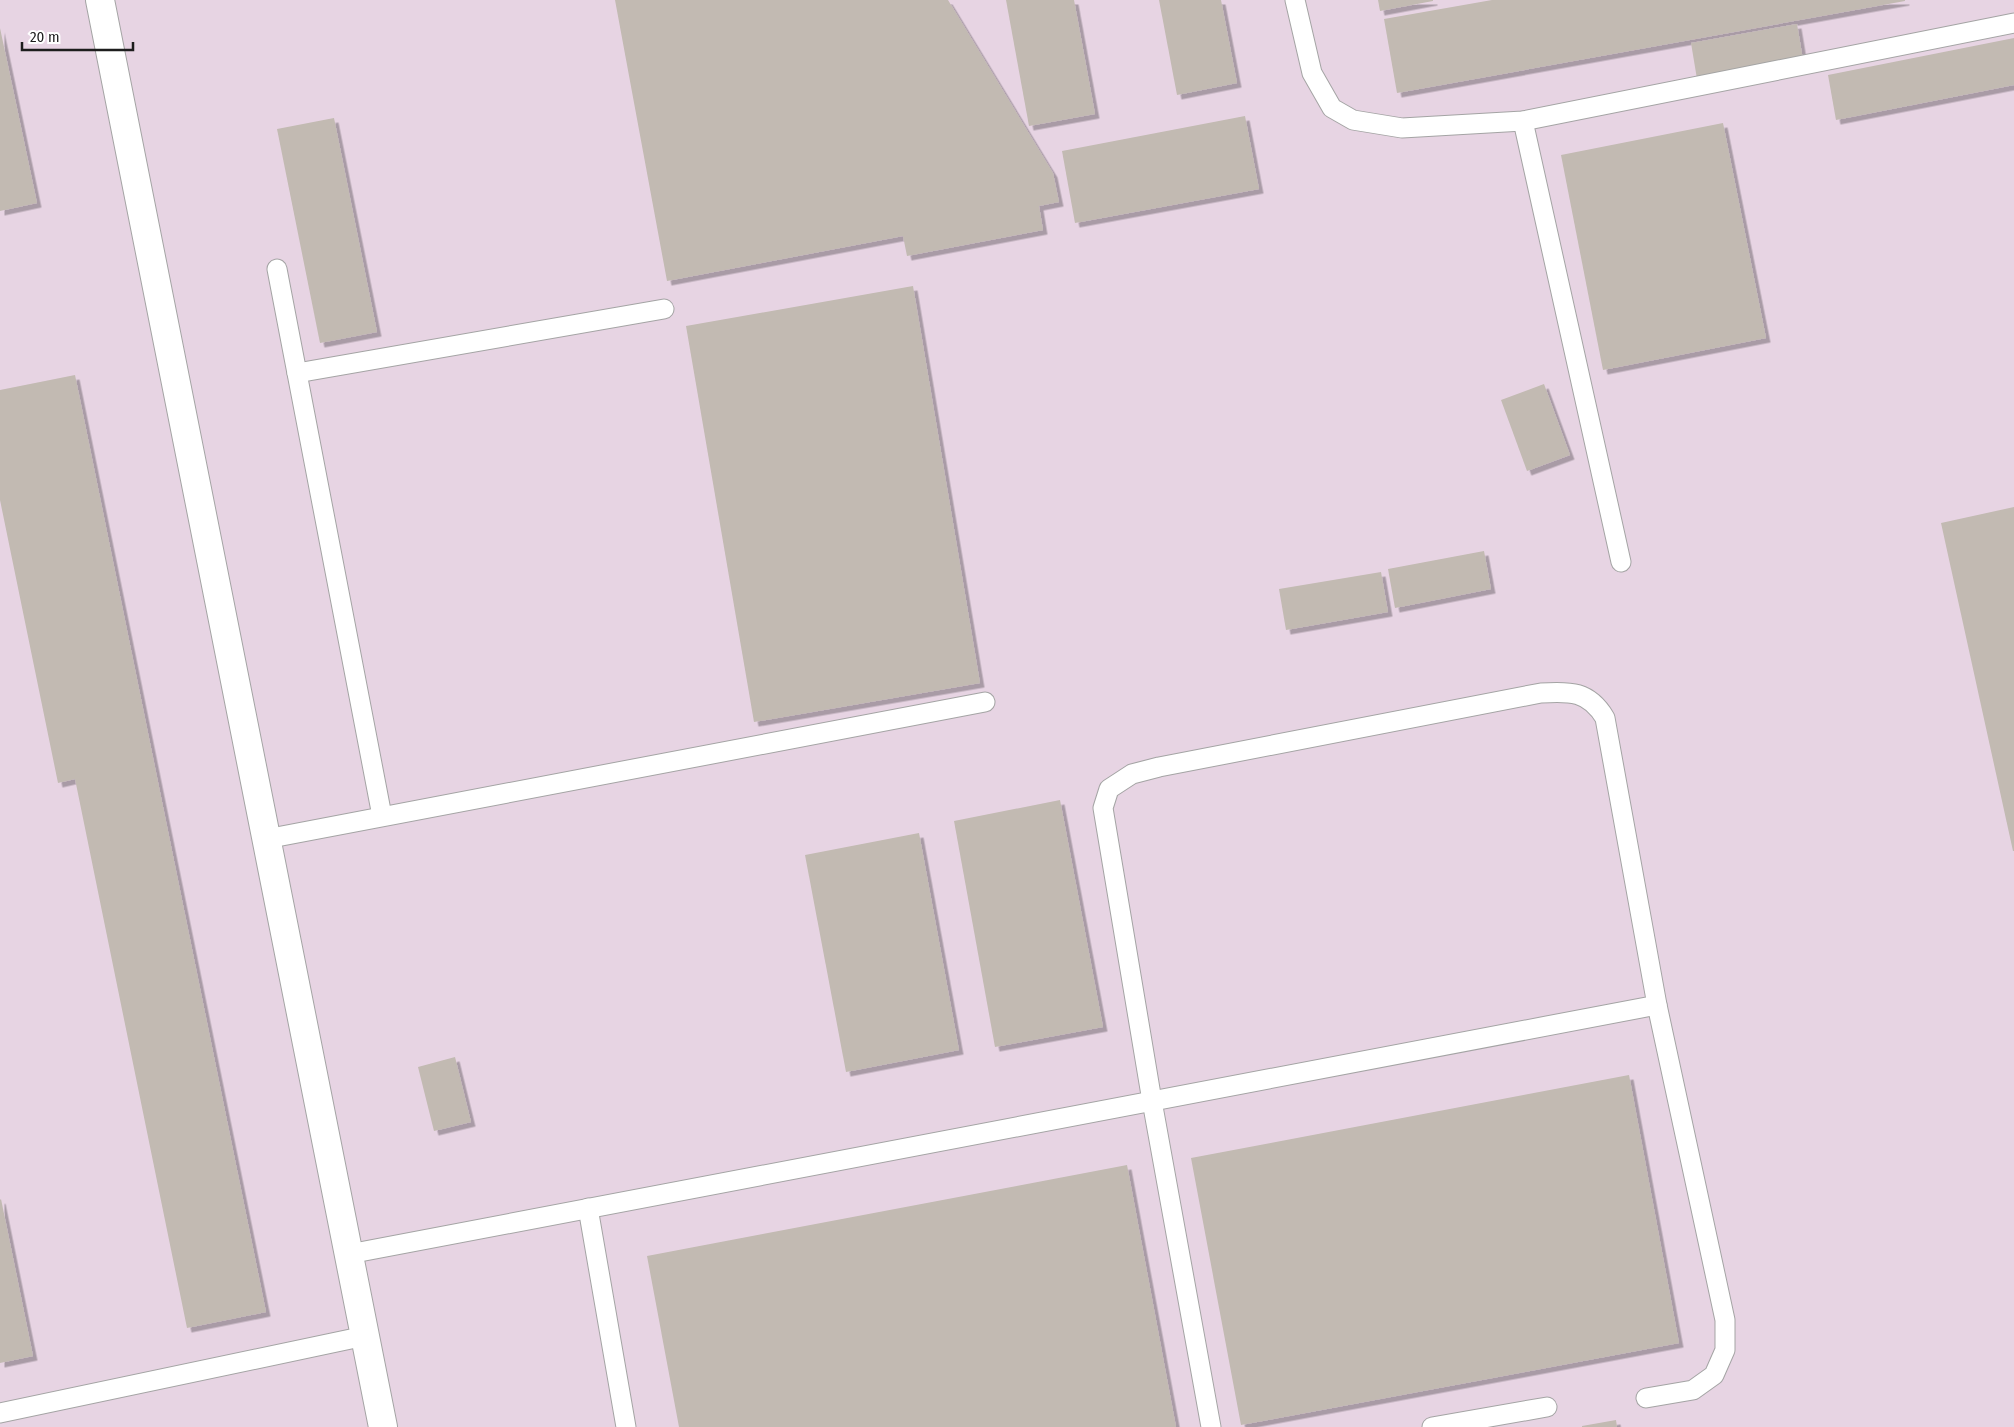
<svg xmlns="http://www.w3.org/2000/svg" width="2014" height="1427" viewBox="0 0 2014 1427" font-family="'Fira Sans Condensed',sans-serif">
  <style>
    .industrial { fill: #e7d4e3 }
    .building { fill: #c2bab2; filter: url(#shadow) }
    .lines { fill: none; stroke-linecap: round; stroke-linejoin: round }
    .service-casing { stroke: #a4a4a4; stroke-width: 21 }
    .tertiary-casing { stroke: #a4a4a4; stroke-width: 30 }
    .service { stroke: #fff; stroke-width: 19 }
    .tertiary { stroke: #fff; stroke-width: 28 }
  </style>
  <defs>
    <filter id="shadow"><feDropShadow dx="4.5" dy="4.5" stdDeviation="0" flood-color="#0004"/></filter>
  </defs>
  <rect width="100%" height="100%" fill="#eeeae3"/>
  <rect class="industrial" x="0" y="0" width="2014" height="1427"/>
  <g class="building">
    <path d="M615,0H948L1053,173L1059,202L1039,206L1043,230L907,256L903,236L667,281Z"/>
    <path d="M1006,0H1074L1095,114L1029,126Z"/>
    <path d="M1159,0H1221L1237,83L1177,95Z"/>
    <path d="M1378,0H1433V1L1380,11Z"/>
    <path d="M1492,0H1905V1L1397,93L1384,19Z"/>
    <path d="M1797,24L1803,60L1697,79L1691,43Z"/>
    <path d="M0,28L37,203L0,211Z"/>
    <path d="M2014,38V85L1836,120L1828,75Z"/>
    <path d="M1245,116L1259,189L1075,223L1062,151Z"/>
    <path d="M334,118L377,332L320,343L277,129Z"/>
    <path d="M1723,123L1766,338L1603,370L1561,155Z"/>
    <path d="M913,286L980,683L754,722L686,326Z"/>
    <path d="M75,375L266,1312L187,1328L75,779L58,783L0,500V390Z"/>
    <path d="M1544,384L1570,455L1527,471L1501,400Z"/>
    <path d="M2014,507V851H2013L1941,523Z"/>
    <path d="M1484,551L1491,589L1395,608L1388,569Z"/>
    <path d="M1381,572L1388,612L1286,630L1279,589Z"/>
    <path d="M1060,800L1103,1027L995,1047L954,821Z"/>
    <path d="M919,833L959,1050L846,1072L805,855Z"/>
    <path d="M455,1057L471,1122L434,1131L418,1067Z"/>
    <path d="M1629,1075L1679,1343L1241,1425L1191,1158Z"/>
    <path d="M1127,1165L1176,1427H679L647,1256Z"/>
    <path d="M1,1199L33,1356L0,1363V1200Z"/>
    <path d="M1616,1420L1617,1427H1582V1426Z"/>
  </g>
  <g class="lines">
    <g class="service-casing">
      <g id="service">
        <path d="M1295,0L1312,73L1332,108L1353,120L1402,128L1523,121L2014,23"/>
        <path d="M1523,121L1621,562"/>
        <path d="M277,269L382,816"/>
        <path d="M297,373L664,309"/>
        <path d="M266,839L985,702"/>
        <path d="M588,1208L626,1427"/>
        <path d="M349,1254L1657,1005"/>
        <path d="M0,1413L365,1336"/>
        <path d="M1211,1427L1152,1101L1103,808L1109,789L1132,774L1159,767L1541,693C1570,691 1589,691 1605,718L1657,1005L1725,1320V1350L1714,1375L1693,1390L1646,1398"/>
        <path d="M1432,1427L1547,1407"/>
      </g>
    </g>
    <g class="tertiary-casing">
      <path id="tertiary" d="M100,0L383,1427"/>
    </g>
    <use href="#service" class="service"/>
    <use href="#tertiary" class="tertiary"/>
  </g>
  <path d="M22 42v8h111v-8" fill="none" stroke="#1d1d1d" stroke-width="2.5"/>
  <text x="30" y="42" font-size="15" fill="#1d1d1d" stroke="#ffffff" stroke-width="4" paint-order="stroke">20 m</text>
</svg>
